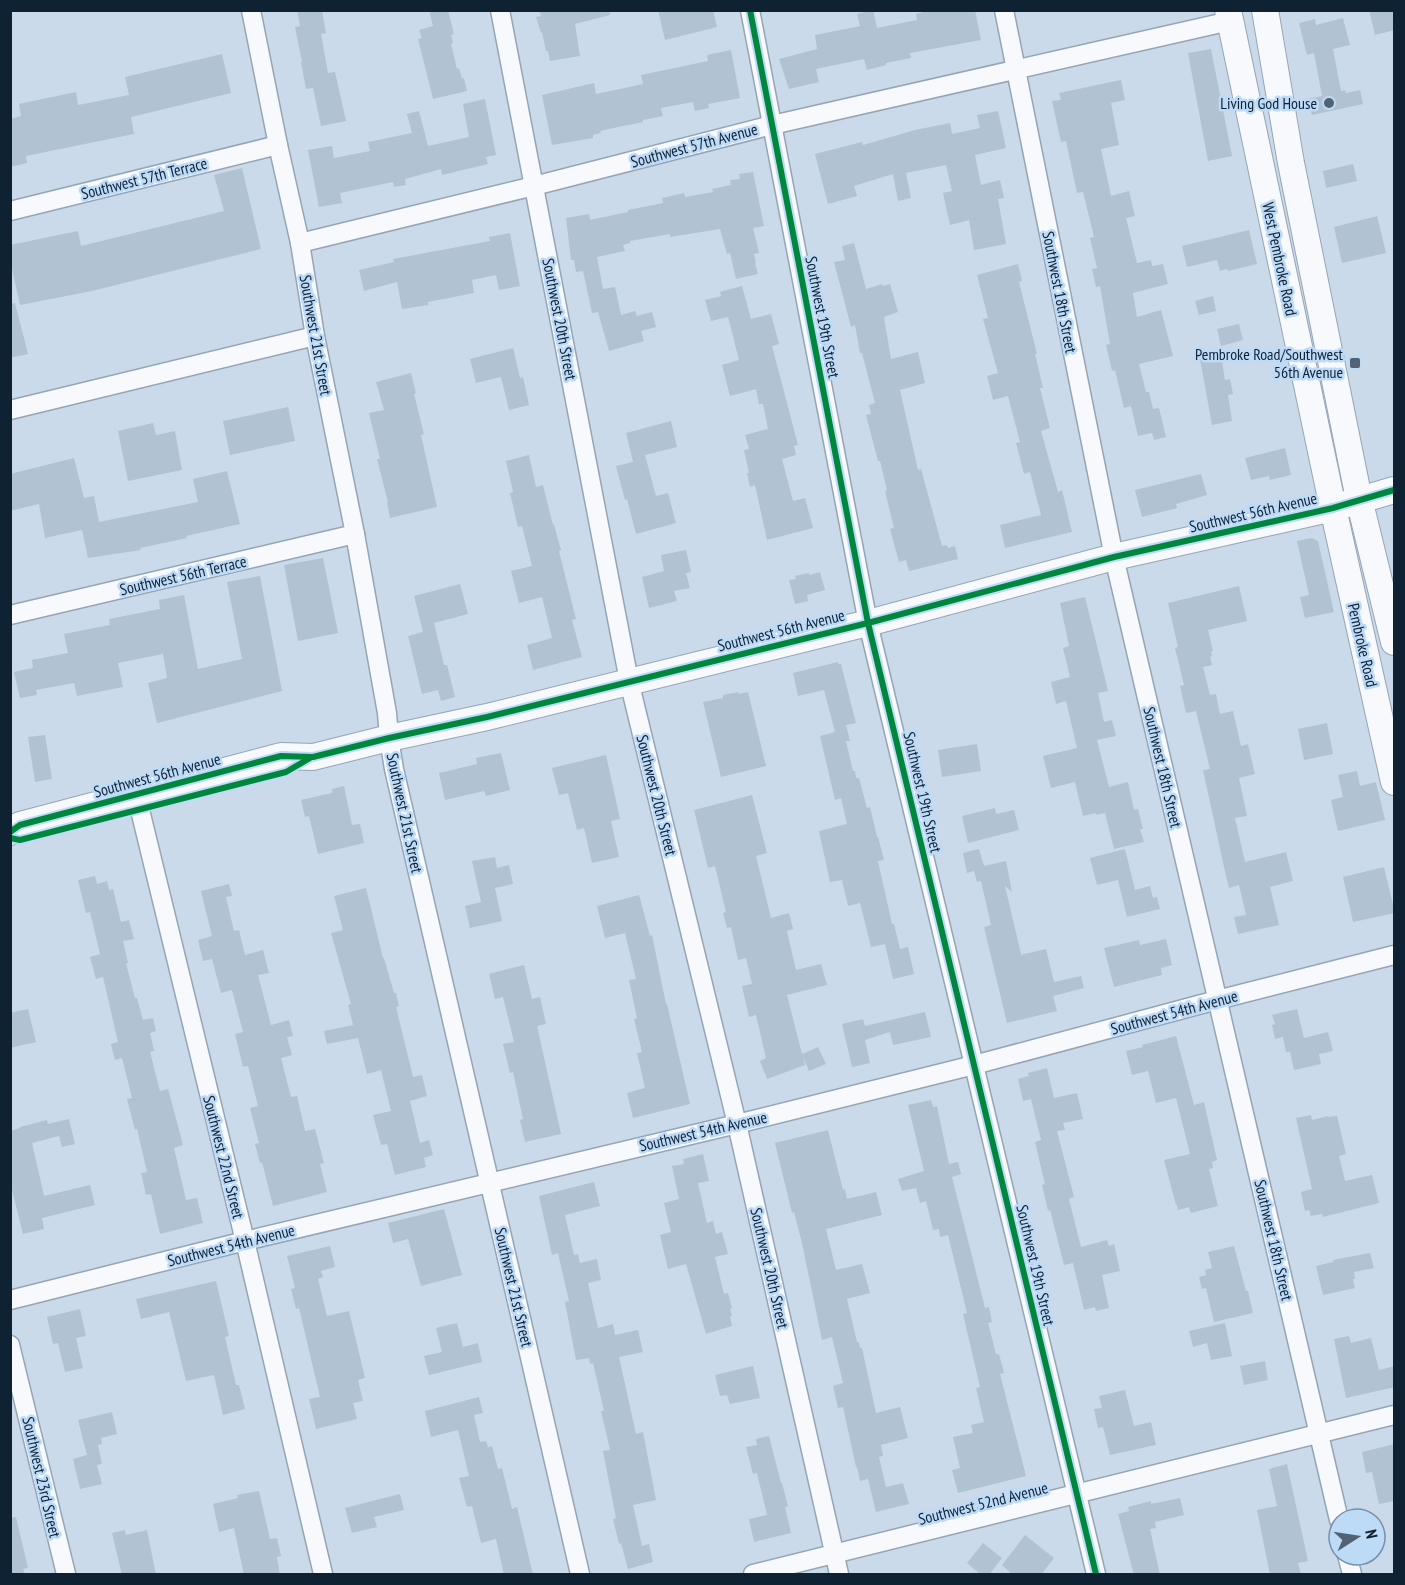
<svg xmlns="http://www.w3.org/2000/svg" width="1405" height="1585" viewBox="0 0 1405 1585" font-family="'PT Sans Narrow',sans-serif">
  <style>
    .building { fill: #b1c2d2 }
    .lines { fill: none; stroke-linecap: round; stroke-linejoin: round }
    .street-casing { stroke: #95a5b5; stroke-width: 21 }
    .secondary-casing { stroke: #95a5b5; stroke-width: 28 }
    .street { stroke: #f7f9fc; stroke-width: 18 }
    .secondary { stroke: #f7f9fc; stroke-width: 26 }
    .cycleway-casing { stroke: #bddaf7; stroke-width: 10 }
    .cycleway { stroke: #00873e; stroke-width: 6 }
    .poi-dot { fill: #506274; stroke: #bddaf7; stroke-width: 2 }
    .labels { text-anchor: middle; stroke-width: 5; stroke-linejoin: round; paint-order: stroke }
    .poi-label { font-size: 16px; fill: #0f2234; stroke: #bddaf7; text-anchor: end }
    .street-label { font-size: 16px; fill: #0f2234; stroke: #bddaf7 }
  </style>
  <rect width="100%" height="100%" fill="#cadaea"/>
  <g class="building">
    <path d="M297,10H322L326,33L321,34L328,73L335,72L346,121L321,126L313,88L306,89L301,62H302L295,27L300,26Z"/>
    <path d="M429,10H448L454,34L451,35L453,43L451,44L457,69L459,68L462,79L464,78L467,91L433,99L418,39L422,38L419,30L433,26Z"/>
    <path d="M539,10H609L610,15L575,24L580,56L550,61L548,51H546L542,32L541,33L536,17L541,16Z"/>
    <path d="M658,10H713L717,27L665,40Z"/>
    <path d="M873,10L877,28L917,20L916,14L931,10H975L981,40L910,53L911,58L886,63V65L867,70L864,59L816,69L819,82L789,89L779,59L817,49L815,35L860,26L857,14Z"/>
    <path d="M1369,10H1395V30L1375,35Z"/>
    <path d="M1343,18L1350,45L1333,49L1341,91L1345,90L1346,93L1360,90L1363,104L1312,115L1308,99L1322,96L1314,53L1307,55L1299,23L1315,19L1316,25Z"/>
    <path d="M1211,49L1232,156L1208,161L1188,53Z"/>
    <path d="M731,50L740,98L708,104L709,108L695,111L693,102L661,108L663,116L643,120V122L604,130L600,131L601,133L593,135V138L552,145L542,95L594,83L596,94L643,84L641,75L708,61L707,55Z"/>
    <path d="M222,54L231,93L131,117L134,134L26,156L27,163L10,167V119L21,116L19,104L76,92L78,105L129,95L125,77Z"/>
    <path d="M1121,80L1125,100L1111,103L1119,145L1101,149L1111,196L1129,191L1135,216L1126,218L1137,263L1151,260L1152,266L1163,264L1168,284L1133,293L1137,317L1161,310L1173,356L1139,364L1146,392H1149L1153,409L1159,408L1166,437L1154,440L1152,433L1138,436L1131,406L1124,408L1115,370L1112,371L1106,345L1110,344L1100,286L1096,287L1092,269L1097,268L1090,238L1094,237L1083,192L1077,193L1066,141L1061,142L1052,101L1061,100L1059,93Z"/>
    <path d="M485,99L496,155L486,157L488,164L442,175L441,169L405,179L406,185L394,187L393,182L340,193L342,203L319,207L308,150L332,146L334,158L370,151L368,142L412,133L407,114L419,111L428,146L469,137L463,104Z"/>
    <path d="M998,111L1006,148L975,155L981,185L1000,180L1004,198L998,199L1006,244L974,250L969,220L950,225L943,193L952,191L946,165L906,173L911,198L898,201L893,174L854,186L857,196L828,204L815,154L862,142L863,145L915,130L950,123L952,134L980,128L977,115Z"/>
    <path d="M1353,164L1357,181L1326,188L1323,171Z"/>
    <path d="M242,168L261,249L92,291L20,305L10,260V245L78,231L81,246L224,211L214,175Z"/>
    <path d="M753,172L764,226L753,228L759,253L754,254L756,263H755L758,274L736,279L730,253L727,254L720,229L670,237V234L630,241V243L623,245L625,251L597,257L603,289L615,287L621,315L635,311L637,316L652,312L656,327L641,331L644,341L609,351L598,312L592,313L583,271L576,272L574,260H571L566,218L589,214L590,220L628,212V210L663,203L662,198L684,193L685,197L713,192L712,189L731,185L730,180L740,179L739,174Z"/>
    <path d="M1377,216L1386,253L1342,263L1334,227Z"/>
    <path d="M1249,230L1257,264L1228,271L1227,269L1220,271L1217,260L1187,267L1182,246Z"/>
    <path d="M510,233L520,286L499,290L496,275L472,280L474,293L428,302V305L402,309L397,282L364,291L359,270L394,262L393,259L490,241L489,237Z"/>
    <path d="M854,243L866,289L882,284L883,286L890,284L898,312L884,317L891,359L918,352L925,383L900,390L918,470L921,469L942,546L947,545L948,548L955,546L958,559L909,571L906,560L899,562L890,529L894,528L885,491L887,490L880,461H878L866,415L871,414L869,405L875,403L862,353H860L855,325L851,327L834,262L845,260L842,246Z"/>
    <path d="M1018,264L1022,281L1019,282L1037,354H1035L1043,388H1040L1050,428L1041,431L1058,492L1062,490L1072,532L1005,548L1000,525L1041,515L1030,472L1024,474L1016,443L1020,442L1008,396L993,400L987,376L998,373L983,319L988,318L977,275Z"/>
    <path d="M742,286L751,319L771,314L779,344L772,346L798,445L794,446L796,455L782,459L793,501L805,498L813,528L767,540L755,485L750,487L747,473H749L744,450L749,449L745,435L768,429L763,404H759L756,389L730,396L722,365L739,360L728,317L711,321L705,300L721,296L720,292Z"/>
    <path d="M1213,296L1216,311L1199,315L1195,301Z"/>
    <path d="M15,303L28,354L10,358V304Z"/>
    <path d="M1239,324L1243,340L1221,346L1217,329Z"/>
    <path d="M513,348L520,378L523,377L529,405L509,410L501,377L476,383L470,359Z"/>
    <path d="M1221,355L1225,380L1230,379L1233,394L1228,395L1232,421L1212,425L1200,359Z"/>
    <path d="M411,373L416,393L414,394L424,434L421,435L437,507L390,518L387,502H388L377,459H380L369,413L384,410L376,382Z"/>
    <path d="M288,407L295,441L230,455L223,421Z"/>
    <path d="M671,421L677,447L645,455L656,496L668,493L676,523L636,534L627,499L625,500L616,466L633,462L626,433Z"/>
    <path d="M153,423L156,435L175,431L182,470L128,481L118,431Z"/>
    <path d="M1285,448L1291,475L1270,480L1269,476L1251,480L1245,458Z"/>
    <path d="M529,455L536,487L543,485L553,525L554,524L556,532L561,550L559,551L576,619L572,620L582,657L533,670L527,645L552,638L542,597L519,603L511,571L532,566L522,526L518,527L510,493L513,492L506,461Z"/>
    <path d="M74,458L84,498L94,496L99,522L198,502L193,479L227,471L240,524L186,536L187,538L140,548L141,550L88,558L82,530L45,538L39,504L10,511V474Z"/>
    <path d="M1201,474L1207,495L1176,504L1177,508L1142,517L1135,490Z"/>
    <path d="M1312,538L1318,541L1334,612L1305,618L1300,597L1309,595L1297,541Z"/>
    <path d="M686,550L691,572L686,573L690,588L674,591L677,601L649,608L642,577L664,571L661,555Z"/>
    <path d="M323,558L338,633L298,641L284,565Z"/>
    <path d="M820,572L825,590L807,595L808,601L795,604L789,580L796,579L795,576L809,573V575Z"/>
    <path d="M260,576L282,691L157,723L148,683L167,678L163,654L118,663L123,687L77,696L74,683L36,690L37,695L20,698L14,672L33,668L32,660L68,653L64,634L110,625L109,619L160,609L159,600L184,595L198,669L242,659L227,582Z"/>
    <path d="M460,584L468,614L434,623L444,665H447L455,697L441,701L438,690L422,694L408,636L423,632L414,596Z"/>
    <path d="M1239,586L1247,621L1208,630L1213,651H1211L1212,656L1210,657L1212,665L1203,667L1210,695L1216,694L1220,714L1233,711L1241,746L1248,744L1255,774L1239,778L1247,816L1235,818L1245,862L1286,852L1293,881L1270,887L1279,925L1238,934L1234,917L1246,915L1239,885L1229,888L1224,867L1203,770L1210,769L1196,711L1186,713L1180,686L1184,685L1175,648L1178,647L1168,603Z"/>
    <path d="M1085,597L1108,691L1098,693L1104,722L1112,720L1116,736L1097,740L1109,787L1128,782L1134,810L1138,809L1143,829H1140L1144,842L1114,849L1105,813L1096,815V813L1083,816L1075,782L1051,788L1043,756L1077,748L1066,701L1056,704L1051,682L1070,677L1063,648L1069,646L1060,603Z"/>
    <path d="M838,662V664H841L856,723L846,725L850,741H846L853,771H855L856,778H859L867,808L870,807L877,837H878L884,860L878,861L892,924H894L900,949L908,947L914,974L893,979L885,944L871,947L860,903L848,906L842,880L830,882L819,831L847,824L841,798L835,800L820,736L835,732L824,690L798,696L793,673Z"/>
    <path d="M738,692L739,694L748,692L766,766L721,777L703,702L723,698V695Z"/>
    <path d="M1327,723L1333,754L1304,760L1298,729Z"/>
    <path d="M45,735L52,779L35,782L28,737Z"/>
    <path d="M977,744L981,771L942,777L938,750Z"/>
    <path d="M501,753L510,790L486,796L484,791L445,800L439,773L477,764L476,758Z"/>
    <path d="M606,755L620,819L611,821L619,857L592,863L584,828L577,830L568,793L559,795L552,768Z"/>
    <path d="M1357,771L1360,786L1376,782L1385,820L1338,831L1331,800L1343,797L1338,775Z"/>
    <path d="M344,786L352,825L360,824L364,843L318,854L309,816L305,817L301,800L332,793V789Z"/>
    <path d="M752,795L767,853L756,856L771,918L789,913L793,929L787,931L796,970L821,964L827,985L787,995L802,1054L818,1047L826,1064L809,1071L803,1057L805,1065L767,1079L760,1061L766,1058L756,1015L749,1017L742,986L752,984L746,958L738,960L731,927L727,928L723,913L726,912L715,866L708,868L694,810Z"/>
    <path d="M995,808L996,814L1014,810L1019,830L968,843L962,816Z"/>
    <path d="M979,849L984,866L1006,861L1012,892L1005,886L1021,954L1020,955L1046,949L1054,982L1081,976L1084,988L1053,996L1057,1011L1007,1023L984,927L991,925L981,881L977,882L974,871L967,873L963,853Z"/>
    <path d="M1125,849L1135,890L1150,886L1153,898L1157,897L1160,909L1127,917L1118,880L1097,885L1090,858Z"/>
    <path d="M495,857L497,868L509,865L513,884L495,888L502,921L470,928L465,906L481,902L472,861Z"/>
    <path d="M1384,867L1395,913L1353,922L1343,877Z"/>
    <path d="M95,876L97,884L107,881L109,890L113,889L121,922L129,920L134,939L123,941L128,963H126L128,971L135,998H137L143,1020L153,1018L156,1031L150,1033L154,1051L150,1052L160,1091L168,1089L178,1126L183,1145L174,1148L186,1200L197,1198L203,1223L160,1234L151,1194L146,1195L141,1173L147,1172L137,1129L135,1130L127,1099L132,1098L122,1058L115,1060L111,1044L118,1042L103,977L96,979L90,957L100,954L90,912L86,913L78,880Z"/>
    <path d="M229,884L232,896L226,897L234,931L239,930L245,955L263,950L269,973L258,975L271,1025L289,1020L293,1036L287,1037L292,1055L281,1058L291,1097L297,1096L305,1131L315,1129L324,1163L320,1164L327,1192L273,1206L262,1162L260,1163L255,1144L259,1143L250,1108L258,1106L248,1066L243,1067L235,1034L243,1032L232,990L221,993L212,959L203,961L198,940L212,936L201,891Z"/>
    <path d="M366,888L383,958H384L394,993H396L399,1006L396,1007L413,1077L422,1075L427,1096L410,1101L420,1143L429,1140L433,1155L424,1158L426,1167L395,1175L387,1144L381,1145L373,1115L391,1111L381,1070L367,1074L358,1038L327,1044L324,1031L353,1025L348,1005L351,1004L331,933L343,930L334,896Z"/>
    <path d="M639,895L650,936L652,935L666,1004H667L690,1104L633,1118L627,1093L645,1088L637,1053L642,1052L634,1019L637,1018L629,980L636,979L625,933L605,938L597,906Z"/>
    <path d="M1166,939L1172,965L1161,968L1162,975L1114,987L1104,948L1139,940L1140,945Z"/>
    <path d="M524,965L532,999L540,997L546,1024L537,1026L561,1134L525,1142L520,1120L523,1119L513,1072L510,1073L503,1044L514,1042L503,997L495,999L489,974Z"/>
    <path d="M28,1009L36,1042L10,1048V1013Z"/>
    <path d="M1297,1009L1304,1038L1328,1032L1333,1051L1319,1054L1321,1064L1294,1070L1290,1052H1286L1283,1037L1275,1039L1272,1025L1275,1024L1272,1015Z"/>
    <path d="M925,1012L931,1037L893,1045L890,1032L865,1040L870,1063L852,1067L842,1024L863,1019L865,1026Z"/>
    <path d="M1176,1036L1194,1105L1204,1102L1217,1160L1212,1162L1213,1168L1209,1169L1218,1206L1191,1213L1189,1207L1178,1210L1177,1205H1176L1164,1160L1190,1154L1176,1098L1156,1103L1148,1071L1132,1075L1126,1051L1143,1047L1142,1045Z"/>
    <path d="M1047,1068L1054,1098L1077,1093L1083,1119L1063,1123L1065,1130L1057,1131L1074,1197L1069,1199L1081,1247L1107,1240L1109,1246L1114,1244L1120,1271L1102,1275L1109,1308L1096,1311L1095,1307L1084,1310L1073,1263L1064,1265L1050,1210L1048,1211L1042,1185L1045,1184L1035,1142L1041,1140L1031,1099L1023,1101L1018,1079L1029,1076L1028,1073Z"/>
    <path d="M931,1100L933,1107L937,1106L949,1164L958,1162L961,1174L952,1177L985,1308L989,1307L992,1322L988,1323L996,1354H999L1004,1373L1000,1374L1026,1476L958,1493L952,1470L960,1468L953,1437L973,1433L971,1425L984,1422L976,1388L980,1387L963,1314L967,1313L948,1235L940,1237L939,1229L933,1230L926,1201L920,1203L916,1188L902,1191L898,1179L924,1171L908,1105Z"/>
    <path d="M1311,1115L1312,1120L1328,1116V1117L1337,1116L1346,1154L1339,1156L1345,1181L1372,1175L1379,1203L1323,1217L1322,1214L1311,1216L1309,1210L1305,1211L1301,1192L1312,1189L1296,1118Z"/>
    <path d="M69,1119L75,1144L62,1147L59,1136L32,1143L44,1196L90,1185L95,1205L42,1218L44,1229L23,1234L10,1182V1131L20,1128V1127L47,1120L48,1124Z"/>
    <path d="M828,1130L843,1190L845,1189L847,1199L876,1192L882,1215L826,1229L836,1270L862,1264L870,1293L847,1299L857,1342H859L860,1348H862L876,1413L900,1407L908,1438L881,1445L883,1456L879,1457L886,1487L903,1483L909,1504L876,1512L868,1479L860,1481L857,1467H856L843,1407L838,1408L833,1386L843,1383L832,1337L822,1340L802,1243L794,1212L792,1213L775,1143Z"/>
    <path d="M703,1154L709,1181L698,1183L707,1223L713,1221L716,1234L722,1232L728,1254L715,1257L724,1294L728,1293L732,1308L730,1309L732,1316H730L732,1326L706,1334L686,1264L668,1269L660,1235L671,1232L664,1203L679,1199L672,1166L684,1164L683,1159Z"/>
    <path d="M594,1182L600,1206L565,1215L574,1255L578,1254L580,1263L597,1259L601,1280L588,1283L598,1328L613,1324L615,1335L638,1330L643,1352L619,1357L636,1434L643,1432L656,1500L633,1505L642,1546L649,1544L653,1562L628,1569L621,1543L619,1544L613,1519L616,1518L603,1451L610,1450L601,1411H604L593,1363L590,1364L589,1358L576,1360L565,1302L569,1301L558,1253L552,1255L539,1196Z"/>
    <path d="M444,1209L462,1275L421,1286L408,1239L393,1243L388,1223Z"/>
    <path d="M330,1246L335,1267L321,1271L323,1277L318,1279L327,1316L349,1311L365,1378L358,1380L363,1401L353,1403L357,1419L316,1429L309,1399L320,1397L299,1308L296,1309L291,1289L295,1288L287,1256Z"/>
    <path d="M1234,1246L1246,1291H1248L1253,1313L1214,1322L1206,1288L1202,1289L1199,1277L1206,1275L1205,1270L1212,1268L1208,1252Z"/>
    <path d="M1370,1253L1374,1268L1354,1272L1355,1279H1353L1355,1288L1323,1295L1316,1266L1333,1262V1260Z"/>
    <path d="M216,1281L229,1336L225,1337L236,1385H239L245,1409L223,1415L214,1375L186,1381L169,1312L141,1319L136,1299Z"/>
    <path d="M80,1309L86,1336L76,1338L83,1368L65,1372L58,1343L53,1344L47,1317Z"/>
    <path d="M457,1323L463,1347L478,1343L482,1362L429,1375L424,1356L442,1352L436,1328Z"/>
    <path d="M1225,1323L1232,1356L1211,1360L1207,1343L1193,1347L1189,1331Z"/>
    <path d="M1349,1336L1351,1343L1371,1338L1379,1370L1395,1366V1387L1346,1398L1334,1339Z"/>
    <path d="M1265,1361L1268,1380L1244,1385L1240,1366Z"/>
    <path d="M753,1366L760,1398L730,1404L727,1395L720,1396L715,1375Z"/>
    <path d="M1125,1390L1134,1426L1151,1422L1156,1445L1110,1455L1103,1427L1098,1428L1094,1409L1102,1408L1099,1396Z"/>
    <path d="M479,1397L483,1413L474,1415L480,1442L486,1441L488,1447L492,1446L498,1469L502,1468L512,1509L517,1507L533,1575H504L496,1539L481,1543L472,1506L467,1507L459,1478L469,1476L458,1430L431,1437L425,1411Z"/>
    <path d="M112,1412L117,1434L101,1438L102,1444L98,1445L102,1464L97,1465L102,1484L80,1489L73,1459L87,1455L78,1420Z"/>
    <path d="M769,1436L781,1483H782L788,1506L785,1507L791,1533L754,1542L749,1519L767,1515L757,1473L753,1474L746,1447L757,1445L756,1439Z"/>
    <path d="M1395,1444V1501L1379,1504L1372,1472L1366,1473L1362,1452Z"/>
    <path d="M1287,1464L1308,1561L1298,1563L1301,1575H1270L1257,1510L1277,1506L1269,1469Z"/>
    <path d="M259,1491L270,1539L277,1538L281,1556L277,1557L280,1575H244L234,1528L219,1532L213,1504L238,1498L237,1495Z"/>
    <path d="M400,1494L404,1510L374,1517L377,1527L352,1533L345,1508Z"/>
    <path d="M1180,1498L1184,1515L1155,1522L1156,1528L1150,1529L1160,1575H1134L1118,1514L1129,1511L1128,1507L1151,1501V1504Z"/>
    <path d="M16,1517L28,1568L23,1569L25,1575H10V1518Z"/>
    <path d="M125,1530L126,1535L147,1530L156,1575H122L112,1533Z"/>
    <path d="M1025,1535L1054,1558L1041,1575H1013L1002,1565Z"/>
    <path d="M983,1543L1002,1558L989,1575H981L967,1563Z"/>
  </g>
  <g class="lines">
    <g class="street-casing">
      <g id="street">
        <path d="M251,10L278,145L300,243L315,336L355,534L387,713L389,738L394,769L580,1574"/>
        <path d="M500,10L629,681L737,1124L839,1574"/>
        <path d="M750,10L868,623L1096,1574"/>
        <path d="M1004,10L1114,557L1339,1520"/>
        <path d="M10,211L278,145"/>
        <path d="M300,243L534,186L772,125L1230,21"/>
        <path d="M10,410L315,336"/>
        <path d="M10,615L355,534"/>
        <path d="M140,810L245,1241L323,1574"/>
        <path d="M10,1300L245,1241L737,1124L974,1065L1217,1000L1394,955"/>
        <path d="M10,1345L66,1574"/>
        <path d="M1347,1555L1352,1574"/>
        <path d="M753,1574L1394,1415"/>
      </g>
    </g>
    <g class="secondary-casing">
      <g id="secondary">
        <path d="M1228,10L1333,508L1394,782"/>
        <path d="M1265,10L1291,163L1359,499L1394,642"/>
        <path d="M10,832L20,825L281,756L313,757L389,738L487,717L868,623L1114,557L1333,508L1394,490"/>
      </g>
    </g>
    <use href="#street" class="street"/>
    <use href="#secondary" class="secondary"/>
    <g class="cycleway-casing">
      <g id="cycleway">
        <path d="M750,10L868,623L1096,1574"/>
        <path d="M10,832L20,825L281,756L313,757L389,738L487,717L868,623L1114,557L1333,508L1394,490"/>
        <path d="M10,838L20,840L286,772L310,758"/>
      </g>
    </g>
    <use href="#cycleway" class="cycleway"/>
  </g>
  <g class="poi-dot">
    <circle cx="1329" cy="103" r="6"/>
    <rect x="1349" y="357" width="12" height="12" rx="3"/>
  </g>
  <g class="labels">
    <g class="poi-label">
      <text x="1317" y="109">Living God House</text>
      <text x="1343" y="360">Pembroke Road/Southwest<tspan x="1343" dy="18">56th Avenue</tspan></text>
    </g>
    <g class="street-label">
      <text transform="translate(694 145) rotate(-15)" y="6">Southwest 57th Avenue</text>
      <text transform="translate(144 178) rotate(-14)" y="6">Southwest 57th Terrace</text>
      <text transform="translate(1280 259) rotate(78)" y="6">West Pembroke Road</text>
      <text transform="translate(1060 292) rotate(79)" y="6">Southwest 18th Street</text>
      <text transform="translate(823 317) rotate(79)" y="6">Southwest 19th Street</text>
      <text transform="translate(560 319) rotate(79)" y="6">Southwest 20th Street</text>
      <text transform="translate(316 335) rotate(80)" y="6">Southwest 21st Street</text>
      <text transform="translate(1253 512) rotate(-13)" y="6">Southwest 56th Avenue</text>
      <text transform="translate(183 575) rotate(-13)" y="6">Southwest 56th Terrace</text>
      <text transform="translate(781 630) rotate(-14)" y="6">Southwest 56th Avenue</text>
      <text transform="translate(1363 645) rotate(77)" y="6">Pembroke Road</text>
      <text transform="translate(1163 767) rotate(77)" y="6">Southwest 18th Street</text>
      <text transform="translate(157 775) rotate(-15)" y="6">Southwest 56th Avenue</text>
      <text transform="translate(923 792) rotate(77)" y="6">Southwest 19th Street</text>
      <text transform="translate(657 795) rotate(76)" y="6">Southwest 20th Street</text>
      <text transform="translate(405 813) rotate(78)" y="6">Southwest 21st Street</text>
      <text transform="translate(1174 1012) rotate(-15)" y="6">Southwest 54th Avenue</text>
      <text transform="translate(703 1131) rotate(-13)" y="6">Southwest 54th Avenue</text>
      <text transform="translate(224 1157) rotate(76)" y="6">Southwest 22nd Street</text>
      <text transform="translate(1274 1240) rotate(77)" y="6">Southwest 18th Street</text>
      <text transform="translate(231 1245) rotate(-14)" y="6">Southwest 54th Avenue</text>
      <text transform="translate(1036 1265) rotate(77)" y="6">Southwest 19th Street</text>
      <text transform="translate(770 1268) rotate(77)" y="6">Southwest 20th Street</text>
      <text transform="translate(514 1287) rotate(77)" y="6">Southwest 21st Street</text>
      <text transform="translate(42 1477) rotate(77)" y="6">Southwest 23rd Street</text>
      <text transform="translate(983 1503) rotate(-14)" y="6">Southwest 52nd Avenue</text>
    </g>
  </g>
  <rect width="1405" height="1585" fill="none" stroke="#0f2234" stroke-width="24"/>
  <g transform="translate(1357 1537) rotate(78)"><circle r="28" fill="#bddaf7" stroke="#7790a9" stroke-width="1.5"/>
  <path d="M0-4.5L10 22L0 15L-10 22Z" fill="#506274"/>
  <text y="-9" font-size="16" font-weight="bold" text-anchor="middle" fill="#0f2234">N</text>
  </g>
</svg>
